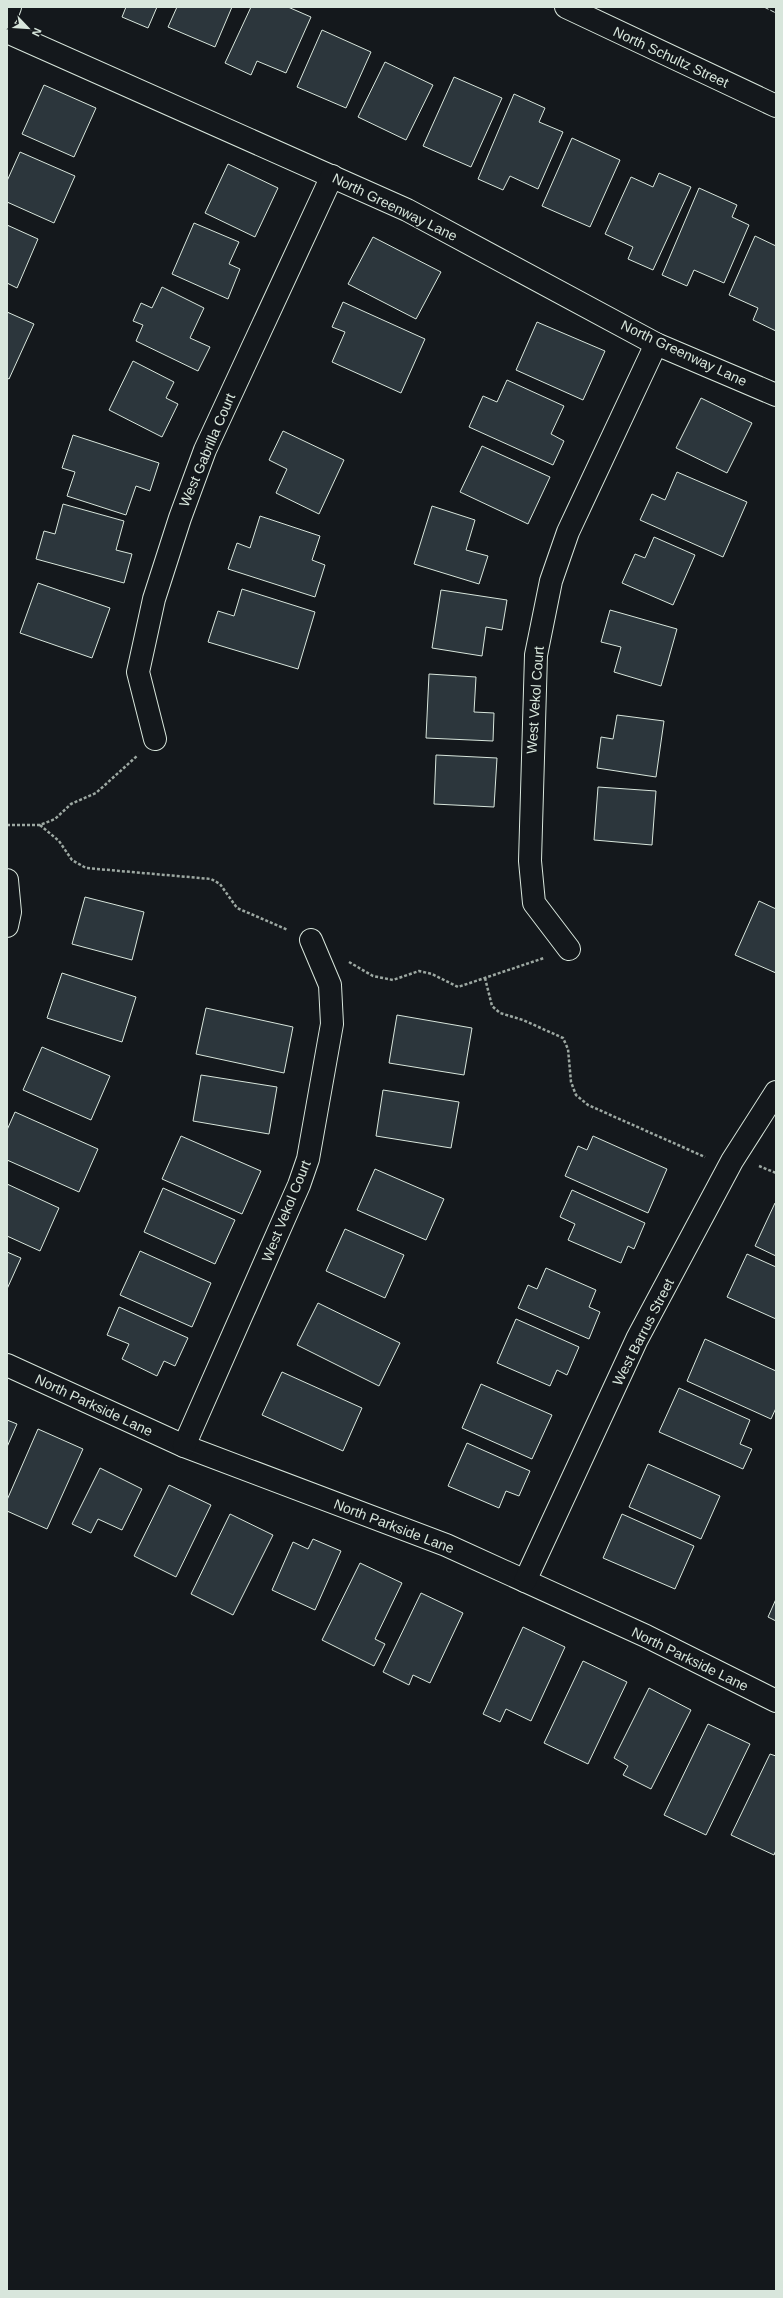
<svg xmlns="http://www.w3.org/2000/svg" width="783" height="2298" viewBox="0 0 783 2298" font-family="Helvetica,sans-serif">
  <style>
    .building { fill: #2c363c; stroke: #d8e6dc }
    .lines { fill: none; stroke-linecap: round; stroke-linejoin: round }
    .street-casing { stroke: #d8e6dc; stroke-width: 24 }
    .secondary-casing { stroke: #d8e6dc; stroke-width: 24 }
    .path { stroke: #9da8a2; stroke-width: 2.5; stroke-dasharray: 3 2; stroke-linecap: butt }
    .street { stroke: #14181c; stroke-width: 22 }
    .secondary { stroke: #14181c; stroke-width: 22 }
    .fence { stroke: #d8e6dc; stroke-width: 1; stroke-dasharray: 5 2; stroke-linecap: butt }
    .labels { text-anchor: middle; stroke-width: 3; stroke-linejoin: round; paint-order: stroke }
    .street-label { font-size: 14px; fill: #d8e6dc; stroke: #14181c }
  </style>
  <rect width="100%" height="100%" fill="#14181c"/>
  <g class="building">
    <path d="M126,7H157L148,28L122,17Z"/>
    <path d="M177,7H232L215,47L168,27Z"/>
    <path d="M251,7H288L311,17L286,73L257,61L251,75L225,63Z"/>
    <path d="M322,30L371,52L346,108L297,87Z"/>
    <path d="M385,62L433,85L406,140L358,117Z"/>
    <path d="M454,77L502,98L471,167L423,146Z"/>
    <path d="M44,85L96,108L74,157L22,134Z"/>
    <path d="M514,94L545,108L539,122L563,132L538,189L510,176L503,190L478,179Z"/>
    <path d="M572,138L620,160L590,227L542,206Z"/>
    <path d="M20,152L75,176L54,223L7,202V181Z"/>
    <path d="M228,164L278,188L255,237L205,213Z"/>
    <path d="M659,173L691,187L653,270L628,259L633,247L605,234L631,177L653,187Z"/>
    <path d="M699,188L737,205L732,217L749,225L724,283L694,270L687,286L662,275Z"/>
    <path d="M194,223L239,242L229,264L240,269L228,299L172,274Z"/>
    <path d="M7,225L38,239L17,288L7,283Z"/>
    <path d="M755,236L776,246V331L753,320L758,308L729,295Z"/>
    <path d="M373,237L441,272L416,319L348,284Z"/>
    <path d="M162,287L204,308L190,338L210,347L198,371L136,341L143,325L133,321L141,303L152,308Z"/>
    <path d="M343,302L425,339L401,393L332,362L345,332L332,327Z"/>
    <path d="M7,312L34,324L9,379L7,378Z"/>
    <path d="M537,322L605,351L583,400L516,370Z"/>
    <path d="M133,361L174,382L166,398L178,404L162,437L109,410Z"/>
    <path d="M507,380L564,406L551,434L564,441L553,465L469,427L483,396L497,402Z"/>
    <path d="M701,398L752,423L727,473L676,448Z"/>
    <path d="M283,431L344,460L319,514L276,493L287,469L269,460Z"/>
    <path d="M73,435L159,463L150,491L136,486L126,515L67,496L75,472L62,468Z"/>
    <path d="M482,446L550,477L528,524L460,492Z"/>
    <path d="M677,472L747,502L723,557L640,520L652,494L665,500Z"/>
    <path d="M63,504L124,521L116,550L132,554L124,583L36,559L44,531L55,534Z"/>
    <path d="M432,506L475,520L466,550L488,556L479,584L414,564Z"/>
    <path d="M260,516L320,536L312,560L325,565L315,597L228,569L237,543L250,548Z"/>
    <path d="M654,537L695,555L673,605L622,583L635,554L645,558Z"/>
    <path d="M38,583L110,608L92,658L20,633Z"/>
    <path d="M242,589L315,612L298,669L208,642L218,611L234,616Z"/>
    <path d="M441,590L507,600L502,630L486,627L482,656L432,648Z"/>
    <path d="M610,610L677,629L661,686L614,672L621,647L601,642Z"/>
    <path d="M429,674L476,677L474,712L494,713L493,741L426,738Z"/>
    <path d="M617,715L664,721L656,777L597,768L601,737L613,739Z"/>
    <path d="M436,755L497,758L494,807L434,804Z"/>
    <path d="M598,787L656,791L652,845L594,840Z"/>
    <path d="M85,897L144,912L132,960L72,944Z"/>
    <path d="M759,901L776,909V973L735,955Z"/>
    <path d="M62,973L136,997L122,1042L47,1018Z"/>
    <path d="M206,1008L293,1027L284,1073L196,1054Z"/>
    <path d="M397,1015L472,1028L464,1075L389,1063Z"/>
    <path d="M42,1047L110,1076L91,1120L23,1090Z"/>
    <path d="M201,1075L277,1087L269,1134L193,1121Z"/>
    <path d="M383,1090L459,1102L451,1148L376,1136Z"/>
    <path d="M15,1112L98,1149L79,1192L7,1160V1130Z"/>
    <path d="M181,1136L261,1171L242,1214L162,1179Z"/>
    <path d="M593,1136L667,1169L648,1213L565,1176L578,1146L587,1150Z"/>
    <path d="M375,1169L444,1199L426,1240L357,1210Z"/>
    <path d="M7,1184L59,1208L40,1251L7,1236Z"/>
    <path d="M163,1188L235,1220L215,1264L144,1232Z"/>
    <path d="M572,1190L645,1223L634,1249L628,1246L621,1263L568,1240L575,1224L560,1217Z"/>
    <path d="M775,1203H776V1256L755,1246Z"/>
    <path d="M345,1229L404,1255L385,1298L326,1271Z"/>
    <path d="M140,1251L211,1283L192,1327L120,1295Z"/>
    <path d="M7,1252L21,1258L7,1289Z"/>
    <path d="M747,1254L776,1267V1319L727,1297Z"/>
    <path d="M546,1268L596,1290L589,1307L600,1312L589,1339L518,1308L528,1285L537,1289Z"/>
    <path d="M318,1303L400,1343L379,1386L297,1345Z"/>
    <path d="M119,1307L188,1338L175,1366L164,1361L157,1376L122,1359L129,1344L107,1335Z"/>
    <path d="M516,1319L579,1347L567,1375L557,1370L550,1386L497,1363Z"/>
    <path d="M705,1339L776,1371V1408L771,1419L687,1381Z"/>
    <path d="M282,1372L362,1408L343,1451L262,1415Z"/>
    <path d="M481,1384L552,1415L532,1459L462,1428Z"/>
    <path d="M679,1388L750,1420L740,1444L752,1449L743,1469L659,1432Z"/>
    <path d="M7,1420L17,1424L7,1447Z"/>
    <path d="M38,1429L83,1449L47,1529L7,1511V1500Z"/>
    <path d="M467,1443L530,1471L519,1496L506,1491L499,1508L448,1486Z"/>
    <path d="M648,1464L720,1496L701,1539L629,1507Z"/>
    <path d="M100,1468L142,1489L122,1530L98,1519L91,1533L72,1524Z"/>
    <path d="M169,1485L211,1505L176,1577L134,1556Z"/>
    <path d="M230,1514L273,1535L233,1615L191,1594Z"/>
    <path d="M622,1514L694,1546L675,1589L603,1558Z"/>
    <path d="M313,1539L341,1551L315,1610L272,1590L293,1542L308,1549Z"/>
    <path d="M360,1563L402,1583L375,1639L385,1644L374,1666L322,1640Z"/>
    <path d="M421,1593L463,1613L430,1683L413,1675L409,1685L383,1672Z"/>
    <path d="M776,1599V1621L768,1617Z"/>
    <path d="M523,1627L565,1647L531,1721L506,1709L500,1722L483,1714Z"/>
    <path d="M583,1661L627,1682L588,1764L544,1743Z"/>
    <path d="M649,1688L691,1710L651,1789L623,1775L628,1766L614,1758Z"/>
    <path d="M708,1724L750,1744L706,1835L664,1815Z"/>
    <path d="M770,1754L776,1756V1850L774,1855L731,1835Z"/>
  </g>
  <g class="lines">
    <g class="street-casing">
      <g id="street">
        <path d="M7,15L10,7"/>
        <path d="M7,32L407,210L656,344L776,395"/>
        <path d="M155,739L138,672L154,599L180,518L205,450L332,176"/>
        <path d="M7,880L10,912L7,926"/>
        <path d="M569,949L534,903L530,861L536,655L551,581L568,532L656,344"/>
        <path d="M7,1365L184,1446L446,1545L646,1636L776,1701"/>
        <path d="M184,1446L299,1185L308,1159L332,1024L330,985L311,940"/>
        <path d="M525,1581L637,1339L732,1161L776,1092"/>
      </g>
    </g>
    <g class="secondary-casing">
      <path id="secondary" d="M566,7L776,106"/>
    </g>
    <g class="path">
      <path d="M7,825H40L55,819L71,804L96,793L137,756"/>
      <path d="M40,825L59,841L72,860L86,868L211,879L220,884L237,908L288,930"/>
      <path d="M349,962L373,976L393,980L419,971L432,974L458,987L544,958"/>
      <path d="M485,978L492,1006L500,1013L523,1020L563,1038L568,1049L571,1082L576,1095L588,1105L705,1157"/>
      <path d="M759,1166L776,1173"/>
    </g>
    <use href="#street" class="street"/>
    <use href="#secondary" class="secondary"/>
    <path class="fence" d="M764,7L776,13"/>
  </g>
  <g class="labels">
    <g class="street-label">
      <text transform="translate(671 57) rotate(25)" y="5">North Schultz Street</text>
      <text transform="translate(395 207) rotate(26)" y="5">North Greenway Lane</text>
      <text transform="translate(684 353) rotate(25)" y="5">North Greenway Lane</text>
      <text transform="translate(207 450) rotate(-67)" y="5">West Gabrilla Court</text>
      <text transform="translate(535 700) rotate(-86)" y="5">West Vekol Court</text>
      <text transform="translate(286 1211) rotate(-68)" y="5">West Vekol Court</text>
      <text transform="translate(643 1332) rotate(-63)" y="5">West Barrus Street</text>
      <text transform="translate(94 1405) rotate(25)" y="5">North Parkside Lane</text>
      <text transform="translate(394 1526) rotate(21)" y="5">North Parkside Lane</text>
      <text transform="translate(690 1659) rotate(26)" y="5">North Parkside Lane</text>
    </g>
  </g>
  <rect width="783" height="2298" fill="none" stroke="#d8e6dc" stroke-width="16"/>
  <g transform="translate(28 28) rotate(115)" stroke="#14181c" stroke-width="3" paint-order="stroke">
  <path d="M0-3L7 15L0 10L-7 15Z" fill="#d8e6dc"/>
  <text y="-6" font-size="11" font-weight="bold" text-anchor="middle" fill="#d8e6dc">N</text>
  </g>
</svg>
